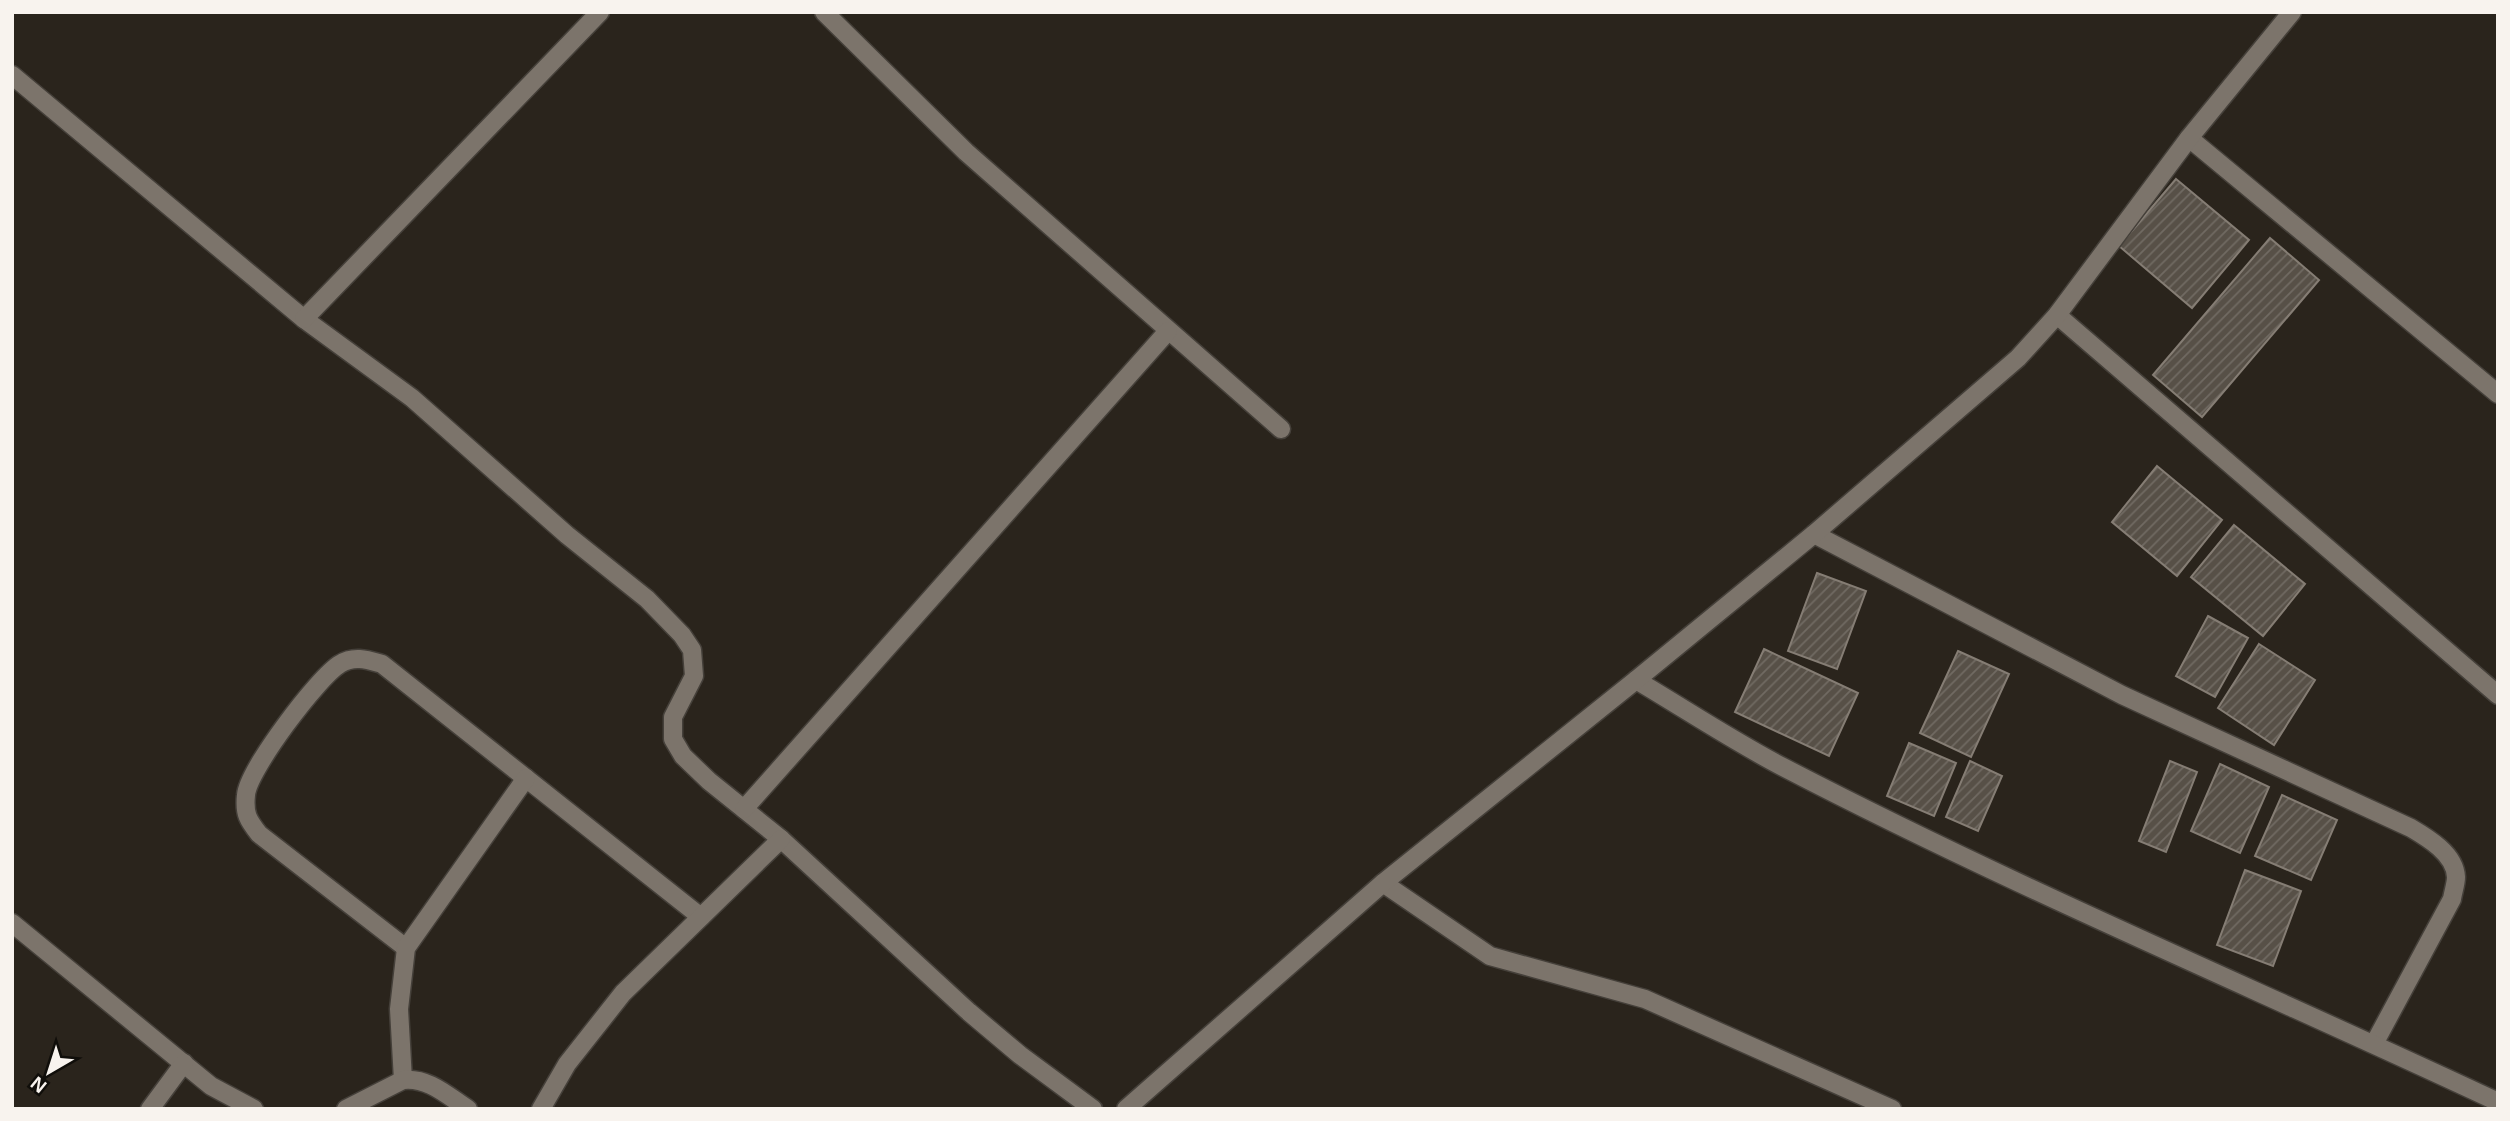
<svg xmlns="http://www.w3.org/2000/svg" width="2510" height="1121" viewBox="0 0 2510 1121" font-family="Helvetica,sans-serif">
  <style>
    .building { fill: url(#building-hatch); stroke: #857d74; stroke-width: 2 }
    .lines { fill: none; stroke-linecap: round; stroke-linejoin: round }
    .street-casing { stroke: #45403a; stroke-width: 21 }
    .secondary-casing { stroke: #45403a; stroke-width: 21 }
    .street { stroke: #7c746b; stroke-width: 18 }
    .secondary { stroke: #7c746b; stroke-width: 18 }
  </style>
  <defs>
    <pattern id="building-hatch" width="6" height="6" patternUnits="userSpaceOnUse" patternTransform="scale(1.75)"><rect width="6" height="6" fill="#575047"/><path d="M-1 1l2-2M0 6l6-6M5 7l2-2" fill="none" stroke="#706a62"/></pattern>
  </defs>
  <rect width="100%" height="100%" fill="#2a241c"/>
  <g class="building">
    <path d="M2176,179L2249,240L2192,308L2119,246Z"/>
    <path d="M2270,238L2319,280L2202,417L2153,375Z"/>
    <path d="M2157,466L2222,520L2177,576L2112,522Z"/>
    <path d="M2234,525L2305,584L2263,636L2191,577Z"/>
    <path d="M1817,573L1866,591L1837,669L1788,651Z"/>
    <path d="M2208,616L2248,638L2215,697L2176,676Z"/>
    <path d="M2259,644L2315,680L2274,745L2218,708Z"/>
    <path d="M1764,649L1858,693L1829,756L1735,712Z"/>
    <path d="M1958,651L2009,674L1971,757L1920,733Z"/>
    <path d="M1909,743L1956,763L1934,816L1887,796Z"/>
    <path d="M1970,761L2002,776L1978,831L1946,817Z"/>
    <path d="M2170,761L2197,772L2166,852L2139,841Z"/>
    <path d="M2220,764L2269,787L2240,853L2191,831Z"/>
    <path d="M2282,795L2337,820L2311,880L2255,856Z"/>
    <path d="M2245,870L2301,891L2273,966L2217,945Z"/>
  </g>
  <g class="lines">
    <g class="street-casing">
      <g id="street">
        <path d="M824,12L966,152L1281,429"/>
        <path d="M12,75L304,319L412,398L567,535L647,599L682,635L692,650L694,676L673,717V739L683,756L709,781L781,839L969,1012L1020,1055L1093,1109"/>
        <path d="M2189,138L2498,394"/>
        <path d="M2057,315L2498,695"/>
        <path d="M304,319L600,12"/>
        <path d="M1814,534L2122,695L2411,828C2428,838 2455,854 2456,877C2456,884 2453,892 2452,899L2374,1044"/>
        <path d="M1636,680C1685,709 1733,741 1783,767C2016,888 2259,990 2498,1102"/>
        <path d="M744,809L1168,331"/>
        <path d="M1383,883L1490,956L1645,999L1892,1109"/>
        <path d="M12,923L211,1086L254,1109"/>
        <path d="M406,948L259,834C248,820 244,814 246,795C248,770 318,677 340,664C354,655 368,660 382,664L701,917"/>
        <path d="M403,1080L399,1009L406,948L526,778"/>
        <path d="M150,1109L184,1063"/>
        <path d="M346,1109L403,1080C428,1077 448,1096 468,1109"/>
        <path d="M541,1109L567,1064L623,993L781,839"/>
      </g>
    </g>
    <g class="secondary-casing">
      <path id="secondary" d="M1126,1109L1383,883L1636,680L1814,534L2018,358L2057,315L2189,138L2292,12"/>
    </g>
    <use href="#street" class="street"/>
    <use href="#secondary" class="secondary"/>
  </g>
  <rect width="2510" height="1121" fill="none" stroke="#f8f3ee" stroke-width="28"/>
  <g transform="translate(49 1072) rotate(219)" stroke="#100e0a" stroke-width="5" paint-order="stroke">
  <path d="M0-5L12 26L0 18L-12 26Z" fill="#f8f3ee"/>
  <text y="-10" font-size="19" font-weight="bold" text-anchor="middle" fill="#f8f3ee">N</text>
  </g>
</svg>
